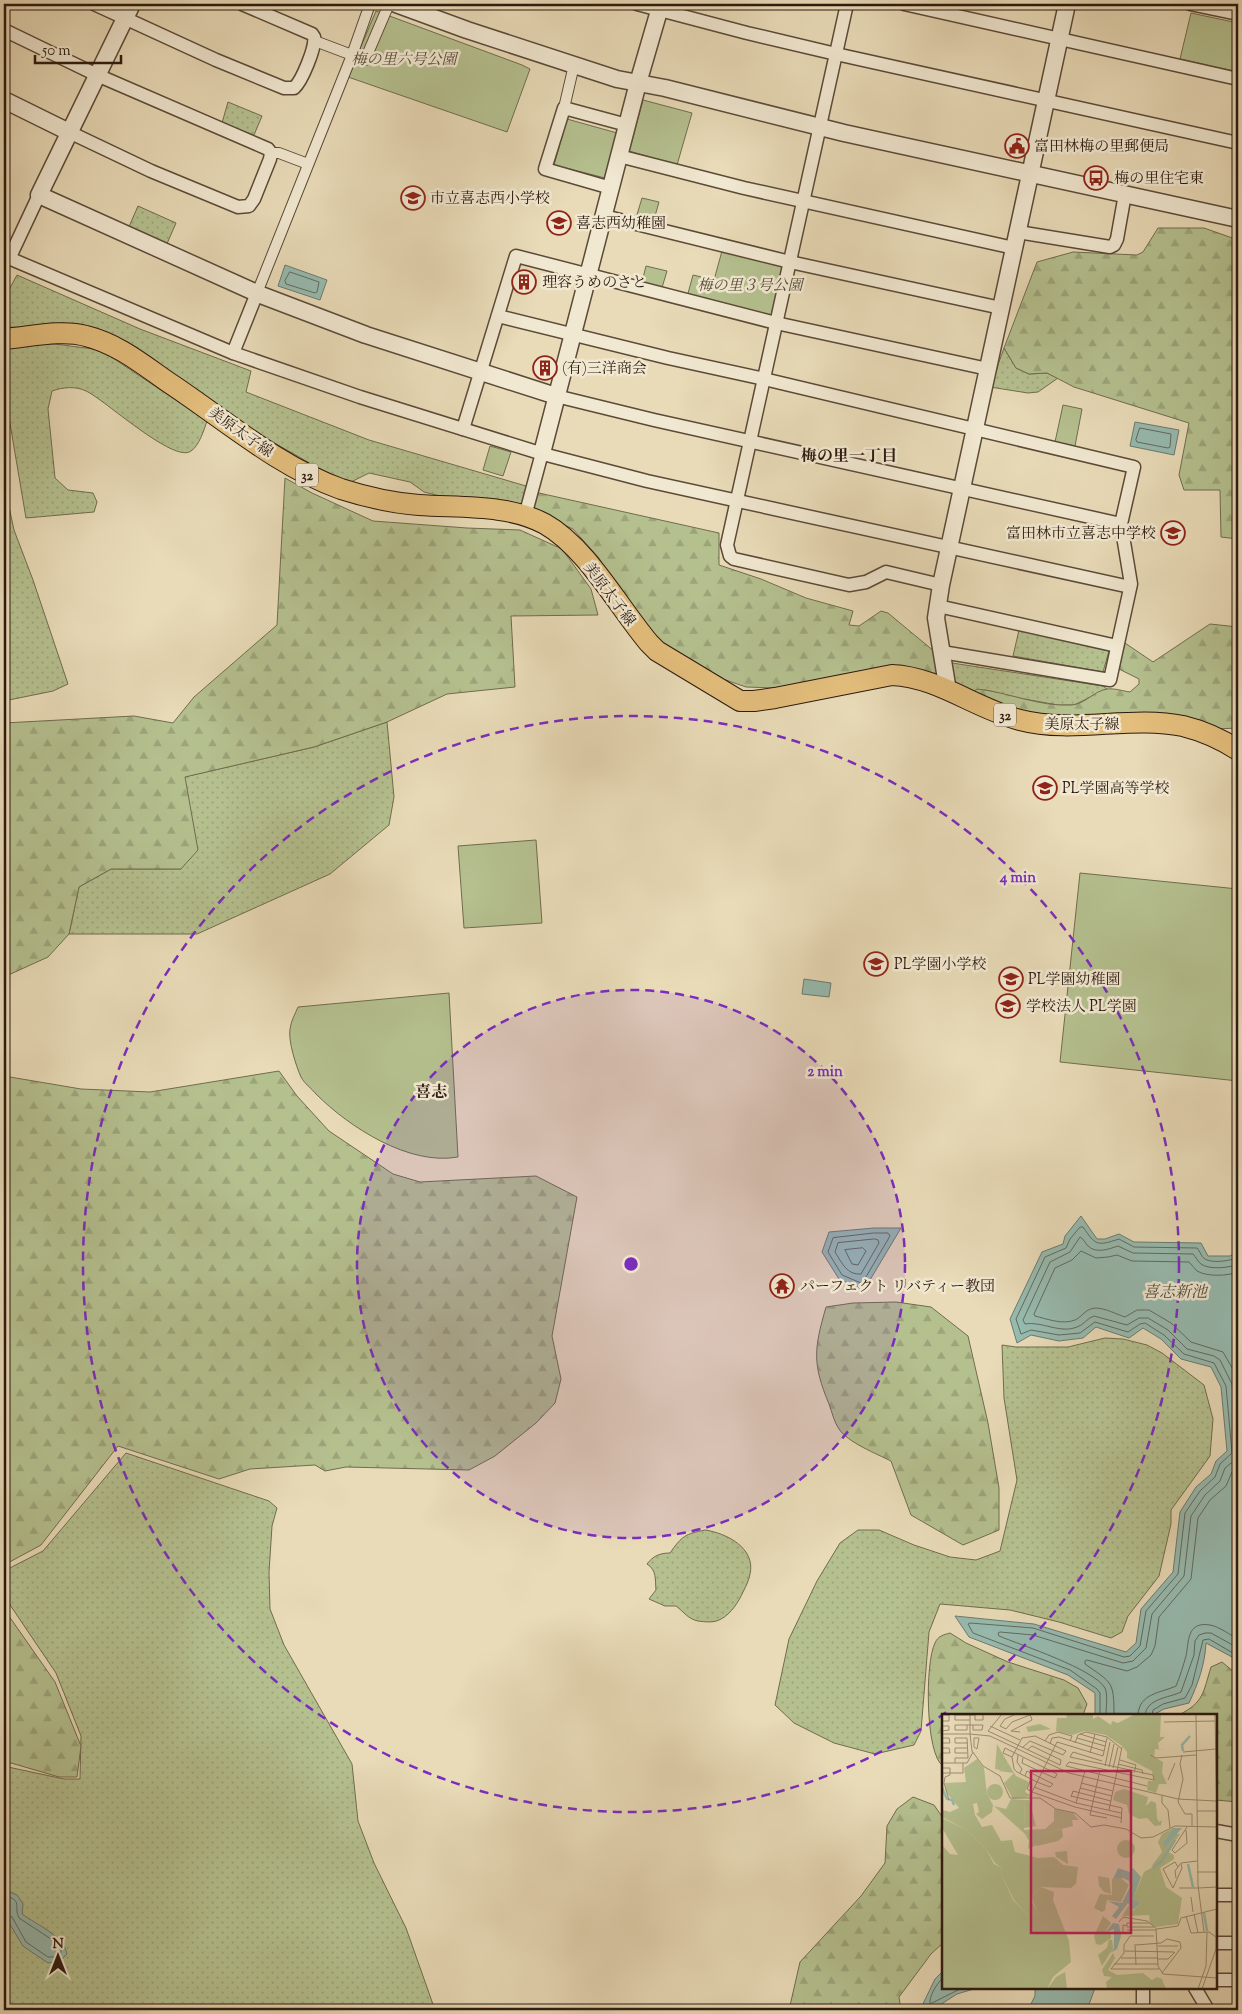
<svg xmlns="http://www.w3.org/2000/svg" width="1242" height="2014" viewBox="0 0 1242 2014" font-family="'Sorts Mill Goudy','Noto Serif JP',serif">
  <style>
    .grass { fill: url(#grass-dots); stroke: #706c4e }
    .forest { fill: url(#forest-firs); stroke: #706c4e }
    .green { fill: #b5c08f; stroke: #706c4e }
    .water { fill: #97bbb0; stroke: #6c7a6f }
    .lines { fill: none; stroke-linecap: round; stroke-linejoin: round }
    .shore { stroke: #626a5f; stroke-width: 1 }
    .pedestrian-casing { stroke: #5b4a38; stroke-width: 12 }
    .minor-casing { stroke: #5b4a38; stroke-width: 15 }
    .tertiary-casing { stroke: #5b4a38; stroke-width: 19 }
    .primary-casing { stroke: #2c190e; stroke-width: 22 }
    .pedestrian { stroke: #f1e8d1; stroke-width: 10 }
    .minor { stroke: #f1e8d1; stroke-width: 12 }
    .tertiary { stroke: #f1e8d1; stroke-width: 16 }
    .primary { stroke: #e4be7c; stroke-width: 20 }
    .ring { fill: none; stroke: #7b2cbf; stroke-width: 2.5; stroke-dasharray: 9 6 }
    .labels { text-anchor: middle; stroke-width: 5; stroke-linejoin: round; paint-order: stroke }
    .shield { fill: #f1e8d1; stroke: #675748; stroke-width: 1 }
    .shield-label { font-size: 14px; font-weight: bold; fill: #2c190e }
    .park-label { font-size: 15px; font-style: italic; fill: #554b35; stroke: #f1e8d1 }
    .poi-label { font-size: 15px; fill: #2c190e; stroke: #f1e8d1; text-anchor: start }
    .street-label { font-size: 15px; fill: #2c190e; stroke: #f1e8d1 }
    .neighbourhood-label { font-size: 16px; font-weight: bold; fill: #2c190e; stroke: #f1e8d1 }
    .water-label { font-size: 16px; font-style: italic; fill: #4c4a3f; stroke: #f1e8d1 }
    .inset-river { fill: none; stroke: #97bbb0; stroke-width: 2.5 }
    .inset-road { fill: none; stroke: #9d8d74; stroke-width: 1 }
    .view { fill: #c2185b; fill-opacity: 0.15; stroke: #c2185b; stroke-width: 2.5 }
    .inset-edge { fill: none; stroke: #2c190e; stroke-width: 2.5 }
    .centre { fill: #7b2cbf; stroke: #f1e8d1; stroke-width: 2.5 }
    .ring-label { font-size: 15px; text-anchor: middle; font-weight: bold; fill: #7b2cbf; stroke: #f1e8d1; stroke-width: 5; stroke-linejoin: round; paint-order: stroke }
  </style>
  <defs>
    <pattern id="grass-dots" width="8" height="8" patternUnits="userSpaceOnUse" patternTransform="scale(1.25)"><rect width="8" height="8" fill="#b5c08f"/><path d="M2 2h.1M6 6h.1" fill="none" stroke="#9ca47a" stroke-width="1.8" stroke-linecap="round"/></pattern>
    <pattern id="forest-firs" width="22" height="20" patternUnits="userSpaceOnUse" patternTransform="scale(1.25)"><rect width="22" height="20" fill="#b5c08f"/><path d="M5 1l3.5 6h-7zM16 11l3.5 6h-7z" fill="#9ca47a"/></pattern>
  </defs>
  <rect width="100%" height="100%" fill="#e9dbb8"/>
  <filter id="stains"><feTurbulence type="fractalNoise" baseFrequency=".004" numOctaves="4"/><feColorMatrix values="0 0 0 0 .2 0 0 0 0 .09 0 0 0 0 .02 0 0 0 .5 -.17"/></filter>
  <radialGradient id="worn" r=".72"><stop offset=".6" stop-color="#630" stop-opacity="0"/><stop offset="1" stop-color="#630" stop-opacity=".3"/></radialGradient>
  <g class="grass">
    <path d="M228,102L262,116L254,135L222,123Z"/>
    <path d="M138,206L176,223L166,246L128,229Z"/>
    <path d="M17,275L140,329L251,371L246,392L369,440L526,486L522,506L440,496L424,492L410,482L369,473L351,482L334,477L231,418L141,355L47,328L7,327V309L4,307V299Z"/>
    <path d="M55,344L101,350L207,421C204,430 199,446 191,451C174,464 104,399 86,391C76,386 63,387 52,391L48,409L55,478L68,490L93,493L97,502L94,512L26,518L4,388V349L23,345Z"/>
    <path d="M1004,348L1016,368L1029,374L1047,373L1058,378L1038,392L1028,393L990,387Z"/>
    <path d="M4,483L14,530L33,580L68,684L53,691L4,701Z"/>
    <path d="M1019,630L1109,651L1103,672L1013,656Z"/>
    <path d="M952,663L1103,686L1107,689L1074,705H1058L1013,697L985,690L972,693L956,689Z"/>
    <path d="M387,722L394,797L389,825L330,874L197,934H69L79,887L111,869H181L184,777L314,747Z"/>
    <path d="M1105,1338L1123,1339L1147,1345L1162,1353L1204,1385L1213,1419L1210,1456L1171,1510V1524L1159,1576L1128,1616L1122,1632L1111,1638L1059,1622L1010,1610L940,1604L929,1632L921,1731L914,1745L875,1754L834,1743L794,1723L775,1705L789,1639L817,1581L840,1543L858,1530H879L914,1545L950,1557L976,1560L1000,1551L1017,1480L1004,1398L1002,1345L1016,1347H1068Z"/>
    <path d="M126,1453L269,1501L277,1508L272,1526L269,1572L270,1609L284,1645L352,1764L358,1821L374,1863L406,1928L435,2010H4V1771L8,1767L64,1779H80L81,1736L56,1673L4,1596V1571L43,1551Z"/>
    <path d="M705,1530C726,1533 756,1548 750,1574C749,1580 746,1586 743,1592C739,1601 731,1614 721,1619C715,1623 705,1622 698,1621C688,1619 684,1612 676,1606H665L649,1599L656,1590C655,1580 657,1570 647,1564C653,1556 660,1553 670,1553C682,1536 685,1534 705,1530Z"/>
  </g>
  <g class="forest">
    <path d="M1158,228H1204L1238,240V539L1221,537L1220,490H1184L1179,475L1189,423L1074,387L1047,373L1029,374L1016,368L1004,348L1037,262L1073,252L1137,255L1143,252Z"/>
    <path d="M285,478L312,493L373,521L467,528L520,530L562,549L591,589L598,615L511,616L515,687L447,694L387,722L314,747L185,777L198,850L181,869H111L79,887L69,934L48,957L4,977V723L134,716L173,723L194,697L277,625Z"/>
    <path d="M539,493L719,533V565L761,579L806,598L853,611L849,625L859,626L881,611L888,613L935,652L938,678L775,688L746,687L711,675L672,655L623,601L599,558L573,529L538,513L531,505Z"/>
    <path d="M1210,624L1238,627V728L1215,729L1037,719L972,693L977,689C1008,692 1039,707 1072,705C1085,704 1094,691 1107,689C1114,688 1123,691 1130,692L1139,684V679L1117,668L1125,643L1153,662Z"/>
    <path d="M279,1071L297,1096L329,1131L393,1174L420,1182L536,1176L577,1197L552,1336L561,1379L555,1403L536,1423L495,1456L469,1470L346,1467L325,1471L315,1465L250,1469L219,1479L118,1446L41,1545L4,1565V1076L81,1089L150,1092Z"/>
    <path d="M896,1302L931,1307L968,1336L988,1423L999,1488V1530L963,1545L911,1515L891,1461C877,1454 847,1442 839,1429C834,1422 832,1412 829,1404C812,1363 814,1349 826,1307L853,1303Z"/>
    <path d="M4,1609L55,1682L81,1746L77,1777H59L11,1763L4,1768Z"/>
    <path d="M950,1633L966,1643L1008,1662L1064,1680L1078,1688L1087,1704L1083,1715H943V1766C925,1754 925,1662 935,1643C938,1636 943,1635 950,1633Z"/>
    <path d="M1222,1662L1234,1672L1238,1680V1802L1216,1800V1715H1179C1204,1702 1203,1693 1211,1667Z"/>
    <path d="M913,1797L934,1805L943,1818V1943L931,1954L899,1997L901,2010H789L800,1962L861,1896L885,1863L887,1826L897,1809Z"/>
  </g>
  <g class="green">
    <path d="M376,11L522,65L530,69L507,132L348,77Z"/>
    <path d="M1191,13L1238,23V72L1180,59Z"/>
    <path d="M643,100L692,113L677,165L629,151Z"/>
    <path d="M567,119L617,133L605,178L554,165Z"/>
    <path d="M642,198L659,202L653,223L636,218Z"/>
    <path d="M722,251L783,265L771,317L687,297L693,275L714,280Z"/>
    <path d="M646,266L667,271L661,291L641,286Z"/>
    <path d="M1063,405L1082,409L1075,446L1055,442Z"/>
    <path d="M490,446L511,452L503,476L483,470Z"/>
    <path d="M536,840L542,923L464,928L458,846Z"/>
    <path d="M1080,873L1238,889V1081L1060,1062Z"/>
    <path d="M449,993L458,1157C409,1166 349,1127 316,1094C312,1089 304,1083 301,1077C296,1066 288,1041 290,1029C291,1021 295,1014 298,1007Z"/>
  </g>
  <g class="water">
    <path d="M285,265L327,280L320,300L278,286Z"/>
    <path d="M1135,422L1179,430L1174,455L1130,446Z"/>
    <path d="M804,979L831,983L829,997L802,994Z"/>
    <path d="M1081,1216L1097,1239H1105L1119,1234L1134,1242L1201,1243L1208,1256H1230L1238,1251V1662L1232,1657L1206,1643C1205,1664 1198,1684 1189,1703L1164,1709L1153,1715H1095V1693L1068,1675L969,1637L955,1616L1034,1624L1126,1652L1136,1643L1141,1609L1173,1572L1180,1512L1196,1487L1211,1474L1216,1461L1227,1451L1221,1387L1211,1367L1181,1359L1161,1339L1143,1328L1129,1338L1096,1327L1083,1338L1059,1341L1031,1335L1017,1343L1010,1319L1042,1252L1063,1244L1065,1236Z"/>
    <path d="M874,1228H901L864,1290L839,1279L822,1252L829,1232Z"/>
    <path d="M4,1890L17,1895L23,1904L22,1914C37,1925 63,1935 67,1954L60,1961L48,1963L23,1946L8,1921L4,1920Z"/>
    <path d="M943,1971V1988H977L957,1994L932,2010H920L935,1979Z"/>
    <path d="M1035,1988H1095L1087,2010H1028L1035,1996Z"/>
  </g>
  <g class="lines">
    <g class="shore">
      <path d="M290,272L319,282L317,292L315,293L286,284L285,281Z"/>
      <path d="M1140,428L1171,434L1170,447L1168,448L1137,442L1136,440Z"/>
      <path d="M874,1233H888L890,1236L863,1282L861,1283L842,1275L828,1252L833,1238Z"/>
      <path d="M875,1239L878,1240L879,1243L861,1274C847,1275 842,1263 835,1252L838,1243Z"/>
      <path d="M863,1248L866,1251L858,1265L852,1264L845,1250Z"/>
      <path d="M1238,1264C1230,1268 1209,1270 1201,1264C1198,1262 1196,1257 1193,1254L1133,1253L1118,1246C1109,1249 1096,1254 1088,1246C1085,1243 1084,1239 1080,1237L1070,1252L1050,1262L1023,1320L1025,1324C1042,1321 1060,1334 1077,1327C1084,1325 1087,1318 1094,1316L1127,1325L1139,1318H1148L1168,1330L1187,1349L1214,1356L1220,1360L1232,1384L1238,1446"/>
      <path d="M1238,1272C1228,1276 1207,1277 1197,1271C1194,1268 1192,1265 1189,1262L1132,1261L1117,1255L1108,1257L1096,1258L1081,1251L1072,1260L1055,1268L1034,1314L1035,1316C1047,1319 1063,1325 1075,1320C1082,1317 1085,1309 1095,1308C1105,1308 1116,1314 1125,1317L1137,1310H1149L1171,1323L1191,1342L1223,1352L1238,1378"/>
      <path d="M1100,1715V1693L1097,1689L1070,1670L973,1633L968,1624L970,1623L1033,1628L1124,1657L1130,1656L1140,1646L1146,1611L1178,1574L1185,1513L1200,1491L1215,1477L1220,1464L1232,1453L1226,1386L1214,1363L1184,1354L1164,1335L1145,1323L1140,1324L1128,1332L1095,1322L1080,1333L1059,1335L1031,1330L1021,1334L1016,1319L1045,1257L1066,1248L1070,1239L1080,1227H1083C1096,1246 1097,1246 1119,1239L1134,1247L1197,1248C1200,1251 1202,1259 1207,1260C1215,1263 1231,1261 1238,1257"/>
      <path d="M1106,1715C1106,1707 1108,1695 1105,1688C1094,1669 1021,1645 999,1636L998,1633L1000,1632L1033,1635L1123,1663L1133,1661L1146,1648L1152,1614L1184,1576L1191,1516L1205,1495L1220,1481L1225,1468L1236,1459L1238,1454"/>
      <path d="M1114,1715C1114,1681 1112,1683 1085,1664V1661L1087,1660L1127,1671L1137,1667L1151,1655L1155,1646L1159,1617L1191,1579L1198,1518L1210,1500L1226,1486L1232,1472L1238,1467"/>
      <path d="M1138,1715C1139,1693 1161,1693 1176,1686C1180,1677 1183,1666 1186,1656C1189,1643 1186,1621 1210,1625C1220,1627 1230,1635 1238,1639"/>
      <path d="M1145,1715C1147,1698 1169,1698 1181,1692L1194,1655L1195,1641L1199,1635L1205,1633H1211L1238,1648"/>
      <path d="M1152,1715L1153,1710L1163,1704L1185,1698L1192,1685L1203,1640L1209,1639L1238,1656"/>
      <path d="M4,1895C24,1901 13,1906 19,1918L51,1939L61,1948V1953L57,1957H48L26,1942L12,1917L4,1915"/>
      <path d="M943,1978C937,1983 929,1996 930,2004L962,1988"/>
    </g>
    <g class="pedestrian-casing">
      <g id="pedestrian">
        <path d="M370,4L352,55L365,60L389,4"/>
        <path d="M564,108L574,65"/>
        <path d="M271,153H279L308,164"/>
        <path d="M257,293L352,55L315,41"/>
      </g>
    </g>
    <g class="minor-casing">
      <g id="minor">
        <path d="M94,4L216,60L284,88H294C302,81 316,47 314,37L312,34L242,4"/>
        <path d="M637,4L747,33L836,54L1238,143"/>
        <path d="M847,4L727,545L730,556L734,559L849,585L866,582L886,572L941,585"/>
        <path d="M904,4L1238,79"/>
        <path d="M1190,4L1238,14"/>
        <path d="M4,30L97,75L268,149L271,153L270,159L254,199L249,206L238,207L151,171L69,132"/>
        <path d="M619,156L744,188L1014,248"/>
        <path d="M611,188L545,169L564,108L627,125"/>
        <path d="M604,216L790,262L1001,308"/>
        <path d="M1018,232L1110,247L1114,245L1117,239L1125,194"/>
        <path d="M4,256L233,353L360,397L543,454L647,481L1130,587"/>
        <path d="M9,259L39,195"/>
        <path d="M498,316L668,358L764,379L1134,467L1121,524L1131,584L1110,680L942,652"/>
        <path d="M233,353L257,293"/>
        <path d="M556,396L654,420L1121,524"/>
        <path d="M463,429L516,256L776,323L988,369"/>
        <path d="M525,516L542,453"/>
        <path d="M938,606L1117,646"/>
        <path d="M1216,1831L1238,1835"/>
        <path d="M1216,1895H1238"/>
        <path d="M1216,1943H1238"/>
        <path d="M1216,1980H1238"/>
        <path d="M1143,1988V2010"/>
        <path d="M1195,1988L1208,2010"/>
      </g>
    </g>
    <g class="tertiary-casing">
      <g id="tertiary">
        <path d="M132,4L39,195L261,295L366,335L556,396"/>
        <path d="M396,4L467,30L617,79L665,88L844,133L1238,219"/>
        <path d="M4,100L69,132"/>
        <path d="M542,453L638,83L661,4"/>
        <path d="M948,691L936,618L941,585L1067,4"/>
      </g>
    </g>
    <g class="primary-casing">
      <path id="primary" d="M4,339C30,337 61,329 86,336C118,344 142,364 168,382C224,419 277,466 341,489C366,497 393,503 419,505C460,508 508,504 545,524C586,547 618,606 649,643L657,651L740,701H754L775,698L892,675C938,677 976,709 1020,720C1073,734 1131,715 1183,726C1203,731 1221,739 1238,750"/>
    </g>
    <use href="#pedestrian" class="pedestrian"/>
    <use href="#minor" class="minor"/>
    <use href="#tertiary" class="tertiary"/>
    <use href="#primary" class="primary"/>
  </g>
  <circle cx="631" cy="1264" r="274" fill="#7b2cbf" fill-opacity=".12"/>
  <g class="ring">
    <circle cx="631" cy="1264" r="274"/>
    <circle cx="631" cy="1264" r="548"/>
  </g>
  <defs>
    <g id="civic-ring" transform="scale(1.25)"><circle r="9.5" fill="#f1e8d1" stroke="#8f2418" stroke-width="1.5"/><path d="M-.6-6.5H3V-4.5H.6V-3L4-1V1h2V6H-6V1h2V-1L-.6-3ZM-1.2 2.5V6h2.4V2.5Z" fill="#8f2418"/></g>
    <g id="bus-ring" transform="scale(1.25)"><circle r="9.5" fill="#f1e8d1" stroke="#8f2418" stroke-width="1.5"/><path d="M-5-6H5V4H4V6H2V4H-2V6H-4V4H-5ZM-3.5-4V0h7V-4ZM-3.5 1.2v1.5H-2V1.2ZM2 1.2v1.5H3.5V1.2Z" fill="#8f2418"/></g>
    <g id="school-ring" transform="scale(1.25)"><circle r="9.5" fill="#f1e8d1" stroke="#8f2418" stroke-width="1.5"/><path d="M0-5L7-2L0 1L-7-2ZM-4 1L0 2.5L4 1V4Q0 6-4 4Z" fill="#8f2418"/></g>
    <g id="building-ring" transform="scale(1.25)"><circle r="9.5" fill="#f1e8d1" stroke="#8f2418" stroke-width="1.5"/><path d="M-4-6H4V6H1V3H-1V6H-4ZM-2.5-4.3h1.7v1.8h-1.7ZM.8-4.3h1.7v1.8H.8ZM-2.5-1h1.7V.8h-1.7ZM.8-1h1.7V.8H.8Z" fill="#8f2418"/></g>
    <g id="temple-ring" transform="scale(1.25)"><circle r="9.5" fill="#f1e8d1" stroke="#8f2418" stroke-width="1.5"/><path d="M0-6L5-2H3V0L6.5 2.5H4V6H1.5V3h-3V6H-4V2.5H-6.5L-3 0V-2H-5Z" fill="#8f2418"/></g>
  </defs>
  <g fill-rule="evenodd">
    <use href="#civic-ring" x="1017" y="146"/>
    <use href="#bus-ring" x="1096" y="178"/>
    <use href="#school-ring" x="413" y="198"/>
    <use href="#school-ring" x="559" y="223"/>
    <use href="#building-ring" x="524" y="282"/>
    <use href="#building-ring" x="545" y="368"/>
    <use href="#school-ring" x="1173" y="533"/>
    <use href="#school-ring" x="1045" y="788"/>
    <use href="#school-ring" x="876" y="964"/>
    <use href="#school-ring" x="1011" y="979"/>
    <use href="#school-ring" x="1008" y="1006"/>
    <use href="#temple-ring" x="782" y="1286"/>
  </g>
  <g class="labels">
    <g class="shield">
      <rect x="296" y="463.5" width="22" height="23" rx="4"/>
      <rect x="994" y="703.5" width="22" height="23" rx="4"/>
    </g>
    <g class="shield-label">
      <text x="307" y="480">32</text>
      <text x="1005" y="720">32</text>
    </g>
    <g class="park-label">
      <text x="404" y="64">梅の里六号公園</text>
      <text x="750" y="290">梅の里３号公園</text>
    </g>
    <g class="poi-label">
      <text x="1034" y="151">富田林梅の里郵便局</text>
      <text x="1114" y="183">梅の里住宅東</text>
      <text x="430" y="203">市立喜志西小学校</text>
      <text x="576" y="228">喜志西幼稚園</text>
      <text x="542" y="287">理容うめのさと</text>
      <text x="562" y="373">(有)三洋商会</text>
      <text x="1156" y="538" text-anchor="end">富田林市立喜志中学校</text>
      <text x="1062" y="793">PL学園高等学校</text>
      <text x="894" y="969">PL学園小学校</text>
      <text x="1028" y="984">PL学園幼稚園</text>
      <text x="1026" y="1011">学校法人 PL学園</text>
      <text x="800" y="1291">パーフェクト リバティー教団</text>
    </g>
    <g class="street-label">
      <text transform="translate(241 432) rotate(35)" y="5">美原太子線</text>
      <text transform="translate(610 594) rotate(53)" y="5">美原太子線</text>
      <text x="1082" y="729">美原太子線</text>
    </g>
    <g class="neighbourhood-label">
      <text x="849" y="461">梅の里一丁目</text>
      <text x="431" y="1097">喜志</text>
    </g>
    <g class="water-label">
      <text x="1175" y="1297">喜志新池</text>
    </g>
  </g>
  <g transform="translate(942 1714)">
    <rect width="275" height="275" fill="#e9dbb8"/>
    <path d="M55,30L66,49L58,56L53,55ZM83,86H87L94,112L82,114ZM0,104L25,116L44,135L52,150L60,154L59,160L71,186L85,200L96,199L89,183L99,173L112,178L111,186L127,227L129,248L111,263L105,275H0V131L8,140L16,141L0,114ZM231,114L221,129L234,120H238L218,149L209,153L220,138L216,128L220,120ZM120,115L121,123L116,127L95,132L96,128L104,127V119ZM179,164L187,171L179,188L165,186L163,196L160,198L152,194L158,180L170,181V165ZM167,226H170L171,234L160,252L156,241L165,234ZM123,258L125,275H105L114,263Z" fill="#b5c08f"/>
    <path d="M124,0H151V5L156,2L169,11L170,7L176,9L193,0H219L218,23H223L216,29L217,35L222,36L213,35L212,43L221,48L220,59L225,70H217L214,79L205,76L206,67H212L210,57L185,44V38L180,32L164,21L143,17L130,21L114,17L115,4H125ZM35,45L42,54L45,80L51,91L50,98L40,105L34,100L37,98L35,89L31,90L33,101L40,113L50,111L59,127L70,126L73,138L96,144L112,143L121,151L136,153L134,170L129,174L99,173L88,184L96,199L85,200L72,186L59,160L60,154L53,149L44,135L25,116L0,103V96L8,98L17,94L4,78L3,69L24,68L22,54ZM66,49L74,62L87,68L83,78L90,82L71,85L62,69L72,59L57,57ZM182,75L206,83L204,92L209,87L214,89L215,104L217,108L220,106L219,111L213,112L205,104L197,105L187,100L185,91L171,86L173,78ZM69,85L83,86L82,116L103,115L112,107V95L131,99L137,106H130L131,112L104,119V127L86,135L87,127L83,120L52,92L64,95ZM226,138L232,141V145L218,154L224,173L240,184L236,210L214,213L208,210L207,201L180,202L187,191L191,197L199,189L191,185L202,158L218,149ZM156,162L167,164L169,180L162,178L157,172ZM161,202L169,209L162,219L169,218V224L159,231L154,230L152,222ZM171,239L173,244L166,256L175,261L201,259L210,266L215,263L220,265L224,275H165L164,268L170,263L162,262L160,256Z" fill="#b5c08f"/>
    <path d="M98,10L109,15L86,18L84,13Z" fill="#b5c08f"/>
    <path d="M45 78a8 8 0 1 1 16 0a8 8 0 1 1-16 0ZM175 135a9 9 0 1 1 18 0a9 9 0 1 1-18 0ZM125,137L126,150L114,143L113,138Z" fill="#b5c08f"/>
    <path d="M231,114H240L223,134L221,129ZM176,154L188,158L191,154L199,163L191,185L199,189L191,196L186,189L174,205L170,202L177,193L166,187L180,189L188,173L187,167L181,164L171,165ZM171,209L177,210L179,222L175,235L168,239L172,234V215L163,219Z" fill="#97bbb0"/>
    <path class="inset-river" d="M241,37L240,31L248,22M0,74L5,85L10,86L12,91M246,150L251,173M211,154L220,147L233,126M262,199L265,217"/>
    <path class="inset-road" d="M28,0V20L48,22L127,59L236,85L274,87M60,0L46,17L118,51M74,0L63,5L58,12L64,15L70,8L88,1M254,0L256,171L262,218M273,0L275,109M0,1H7V7H0M33,1V6H41V0M28,6H13V1H33M222,8L273,7M0,12H7V16L0,17M48,12L78,26M13,16V11H41L40,16H31V11M13,16H25V11M78,18L69,17L90,6L88,0M0,20H28L30,37L41,52L58,62L68,84H98L114,95L133,99L149,113L162,111L184,115L199,124L211,123L233,112L275,113M138,20L164,28M0,24H7L8,29H0M13,24H25L26,44M13,24V29H26M32,24H37L35,35L32,33ZM135,24L163,32M103,27L107,21L116,18L130,22L128,27M133,29L136,21L144,18L165,23L180,35M108,30L110,24L117,23L162,37M0,34H7L8,39H0M25,34H13V39H25M80,34L88,27L121,41L124,37L93,22L80,24L70,43L72,55L75,58L95,68L108,73L111,70L85,57L83,62M85,36L90,32L119,46L118,51M241,38L274,35M148,39L153,20M76,41L75,48L80,55L78,59M208,41L214,44L254,41M240,41L238,50L241,65L236,88L243,100H250V112M161,42L165,24M70,43L61,39L63,34L115,60M81,44L80,49L99,58L113,64L115,60M178,46L194,51L192,59M0,49H25L31,38M13,49V44H26M176,50L200,56L201,60M124,52L127,48L212,66L211,61L128,43L131,38L160,47M124,52L205,72M163,52L168,28M167,53L172,30M0,54H8V61L3,63L2,69L7,86M171,54L176,33M158,56L148,101L165,104M0,59H21V49M89,65L85,75L90,78L133,93L180,104M226,66L233,49M139,69L171,77M92,73L134,89L179,99M138,74L170,82M90,78L115,28L161,42M220,81V89L226,96L228,114M129,82L180,94L179,109M129,83L131,77L169,87M134,89L143,57M167,96L180,33M255,97H274M244,116L245,129L233,139L230,136L245,113M236,153L233,148L221,155L231,174L240,154L239,150M255,158H275M234,164L233,157L239,149L255,147M237,174H256M256,174L275,173M249,183L251,198M252,200L256,219M244,202L249,219L267,218L274,223M177,208L181,203L205,207L214,214L216,252L221,260L275,264M185,213H212M215,215L236,212L239,204L275,195M185,216H214M181,220V211L185,212V209H207M188,222L182,231V239L169,255H217M188,222H212M193,230L194,251M194,231L219,229L225,225L238,228L239,234L220,259M216,232H236M183,237L232,238M179,244H216M216,245H226L233,238M172,250H216M256,275L264,252L265,218M260,275L274,235L275,145"/>
    <path class="view" d="M89,57H189V219H89Z"/>
    <rect width="275" height="275" class="inset-edge"/>
  </g>
  <circle cx="631" cy="1264" r="8" class="centre"/>
  <g class="ring-label">
    <text x="1018" y="882">4 min</text>
    <text x="825" y="1076">2 min</text>
  </g>
  <rect width="1242" height="2014" fill="none" stroke="#e9dbb8" stroke-width="20"/>
  <rect x="5" y="5" width="1232" height="2004" fill="none" stroke="#2c190e" stroke-width="2.5"/>
  <rect x="10" y="10" width="1222" height="1994" fill="none" stroke="#2c190e"/>
  <g transform="translate(58 1956)" stroke="#f1e8d1" stroke-width="4" paint-order="stroke">
  <path d="M0-4L9 19L0 12L-9 19Z" fill="#2c190e"/>
  <text y="-8" font-size="14" font-weight="bold" text-anchor="middle" fill="#2c190e">N</text>
  </g>
  <path d="M35 55v8h86v-8" fill="none" stroke="#2c190e" stroke-width="2.5"/>
  <text x="42" y="55" font-size="15" fill="#2c190e" stroke="#f1e8d1" stroke-width="4" paint-order="stroke">50 m</text>
  <rect width="100%" height="100%" filter="url(#stains)"/>
  <rect width="100%" height="100%" fill="url(#worn)"/>
</svg>
